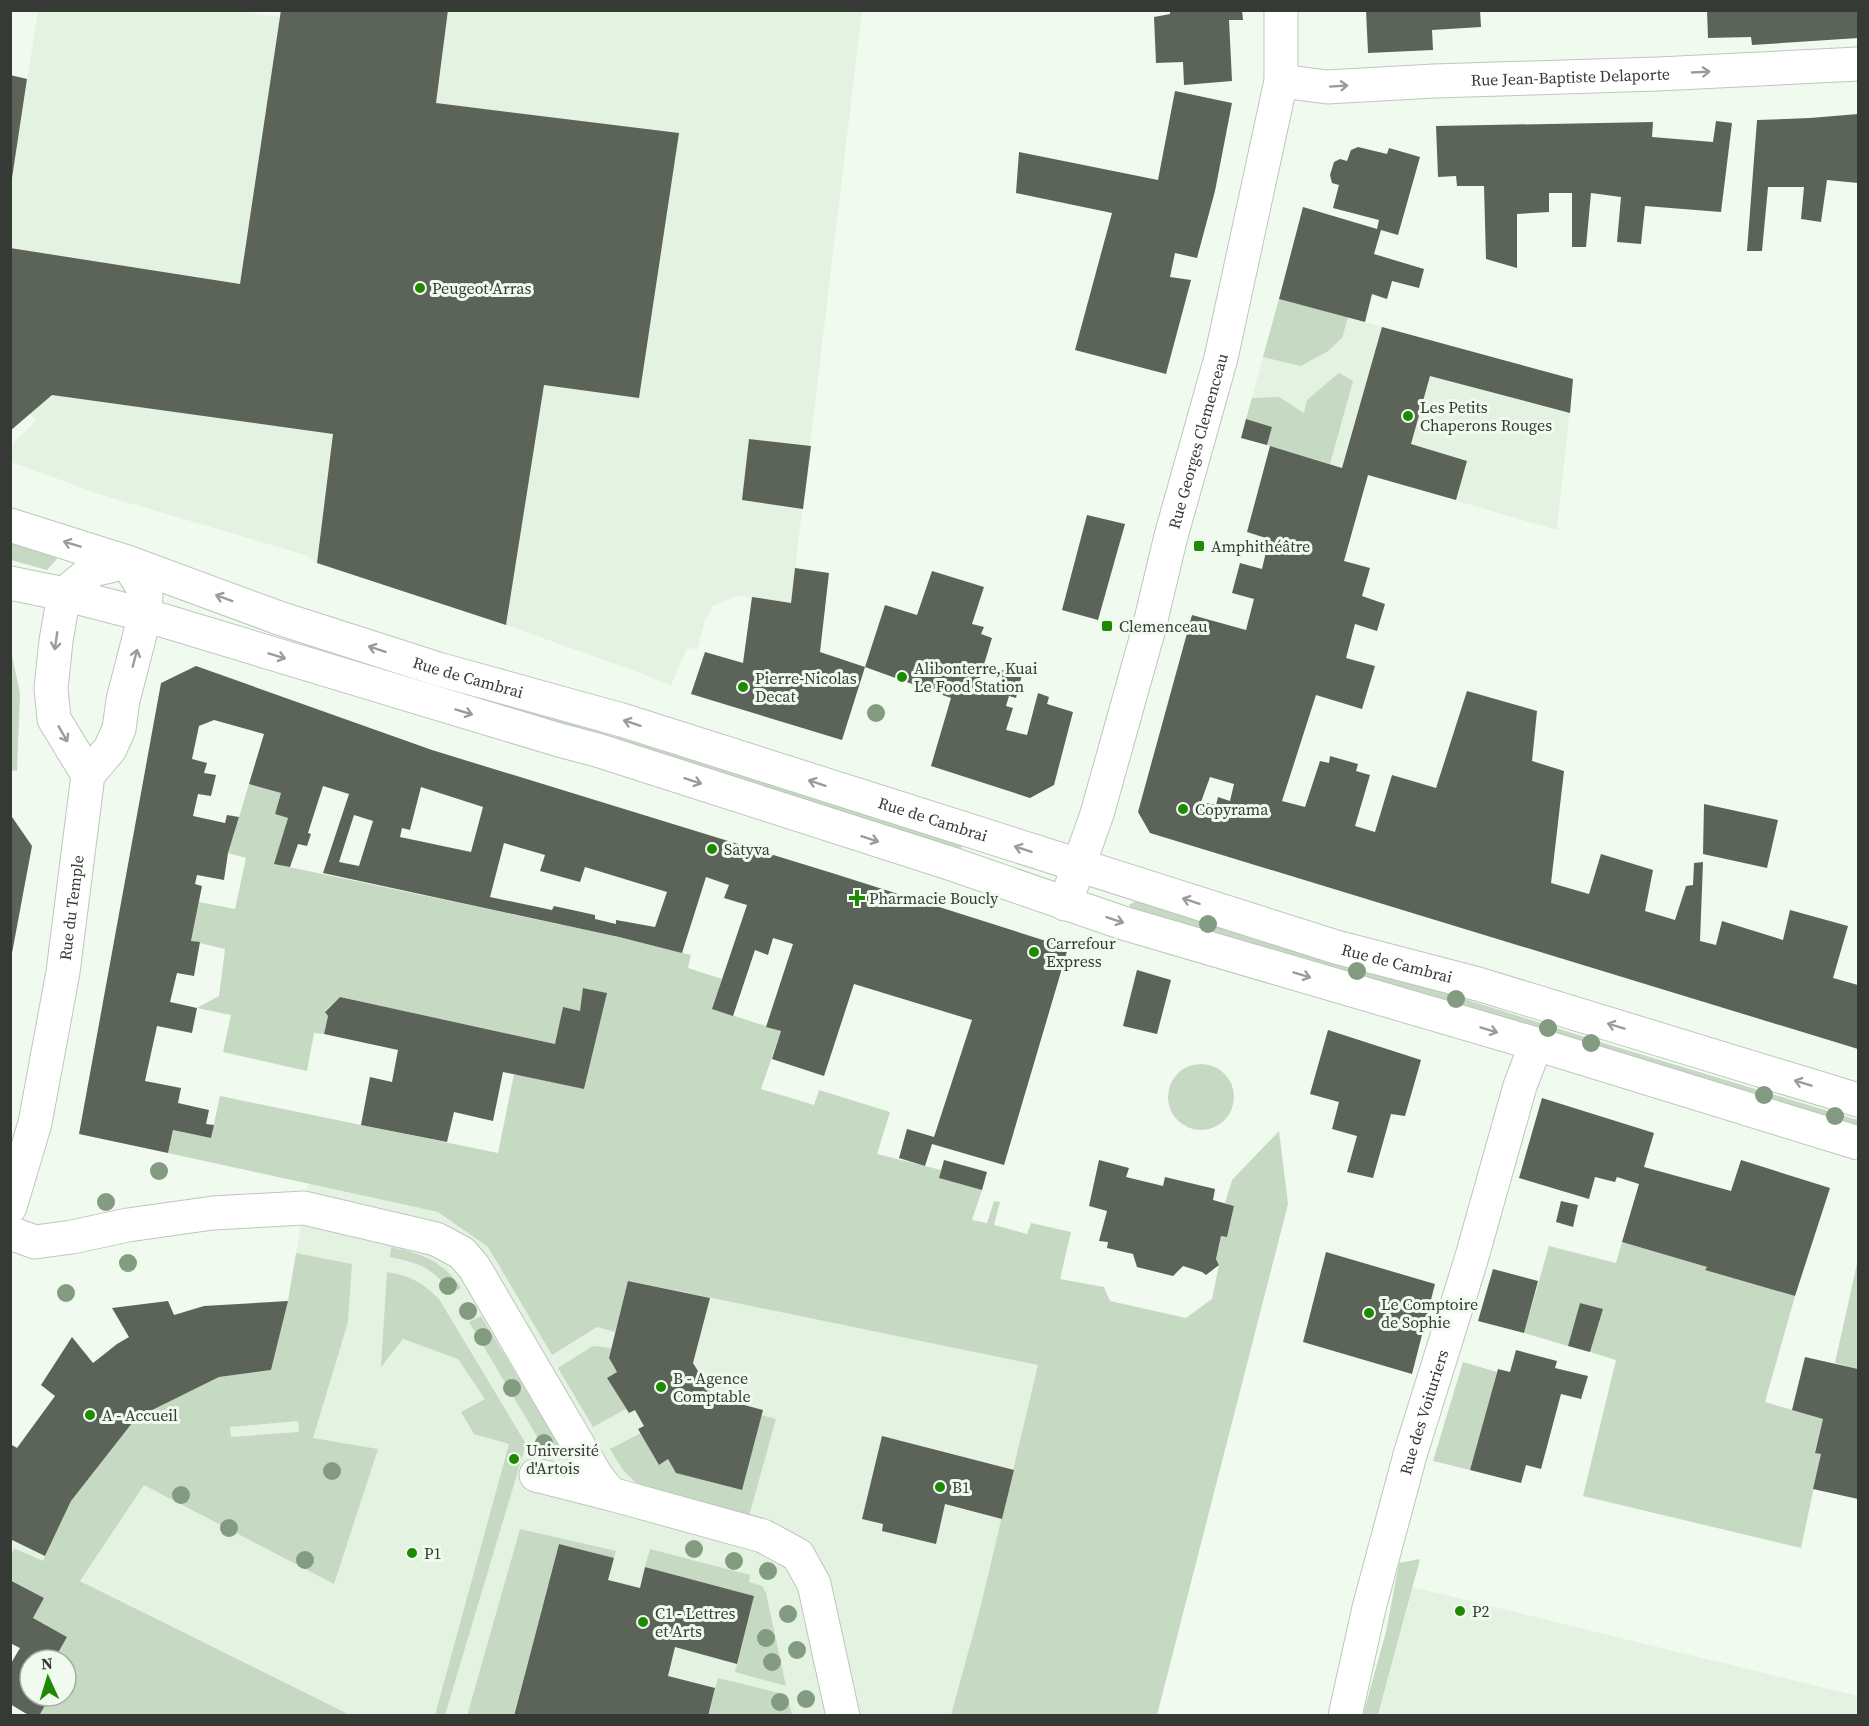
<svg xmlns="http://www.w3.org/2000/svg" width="1869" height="1726" viewBox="0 0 1869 1726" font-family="'Source Serif 4',serif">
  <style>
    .built { fill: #e4f3e1 }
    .green { fill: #c6d9c3; fill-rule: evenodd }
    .building { fill: #5c645a; fill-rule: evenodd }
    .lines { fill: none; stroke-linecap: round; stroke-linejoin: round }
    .minor-casing { stroke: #bdc7bc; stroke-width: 35 }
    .major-casing { stroke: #bdc7bc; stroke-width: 35 }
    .minor { stroke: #fff; stroke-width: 33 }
    .major { stroke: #fff; stroke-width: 33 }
    .tree { fill: #839b80 }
    .oneway { stroke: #9a9c9a }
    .poi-dot { fill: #1e8a04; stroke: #f0faef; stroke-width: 2 }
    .labels { text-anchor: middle; stroke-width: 6; stroke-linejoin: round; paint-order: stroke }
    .street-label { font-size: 16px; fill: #363a35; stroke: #f0faef }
    .poi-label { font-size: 16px; fill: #363a35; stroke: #f0faef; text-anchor: start }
  </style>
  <rect width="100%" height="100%" fill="#f0faef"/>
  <g class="built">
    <path d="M228,10L279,17L281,10L862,11L791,603L737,596L713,606L705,620L697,649L687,648L671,686L638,672L506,625L317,563L305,555L99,494L11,462V445L36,421L11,391L10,186L38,11Z"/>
    <path d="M1279,299L1573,379L1557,530L1241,438Z"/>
    <path d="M308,1184L438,1212L628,1281L1039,1365L1002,1519L1157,1715H350L11,1546L10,1444L18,1447L55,1396L41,1385L72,1337L93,1363L129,1338L112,1308L168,1301L174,1315L288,1301Z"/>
    <path d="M1413,1587L1858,1696V1716H1378Z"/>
  </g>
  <g class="green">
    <path d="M1279,299L1348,317L1342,338L1328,351L1301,366L1263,357Z"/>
    <path d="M1339,373L1353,381L1330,464L1267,445L1272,427L1246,419L1252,398L1279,397L1304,413L1307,400Z"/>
    <path d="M10,537L45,551L57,559L47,570L11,560Z"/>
    <path d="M10,647L20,693L17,771L11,770Z"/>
    <path d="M468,692L961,841L962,853L458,697Z"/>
    <path d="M249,784L281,793L275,814L288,818L275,864L619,937L691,955L688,968L722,979L713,1009L781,1031L761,1089L814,1105L819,1090L890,1112L877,1154L941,1170L939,1178L982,1190L972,1220L987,1223L994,1201L1000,1202L994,1225L1027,1234L1031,1223L1071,1232L1060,1279L1104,1287L1110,1301L1186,1318L1212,1299L1219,1265L1216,1259L1221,1236L1227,1237L1234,1206L1225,1203L1232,1180L1279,1131L1288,1204L1157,1715H951L980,1609L1038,1365L629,1281L615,1332L597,1327L552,1355L488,1247L438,1212L168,1153L173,1130L211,1138L220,1096L498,1153L514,1074L584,1089L606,993L584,988L580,1011L563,1008L555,1044L340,997L325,1011L328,1016L324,1034L314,1033L307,1071L223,1052L231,1015L197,1008L219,996L225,949L191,941L199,902L235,909L246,858L228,853Z"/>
    <path d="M1142,897L1607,1044L1858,1120V1131L1134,912L1129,905Z"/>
    <circle cx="1201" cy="1097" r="33"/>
    <path d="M1622,1242L1707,1267L1705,1270L1795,1296L1765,1402L1823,1419L1815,1452L1821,1454L1801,1548L1583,1496L1616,1360L1590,1352L1603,1309L1580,1303L1568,1346L1524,1333L1549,1246L1616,1263Z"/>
    <path d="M391,1247C422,1254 442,1260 461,1288L450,1293C433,1266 419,1264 390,1257Z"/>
    <path d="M296,1253L352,1264L348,1322L313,1438L378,1449L334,1584L144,1485L80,1581L350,1715H39L50,1696H66V1660H54L67,1637L33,1618L44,1598L11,1580V1555L14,1548L43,1561L71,1501L136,1418L219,1377L271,1370L288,1301ZM298,1421L299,1432L231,1437L230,1427Z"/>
    <path d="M1857,1264H1858V1369L1835,1363Z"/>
    <path d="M387,1272C411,1276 422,1282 439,1299L526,1444L445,1715H435L509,1444L474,1434L461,1412L485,1399L458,1359L403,1339L381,1367Z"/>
    <path d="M481,1316L564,1453L551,1460L469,1322Z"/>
    <path d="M593,1346L611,1348L609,1358L617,1372L608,1378L626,1409L593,1427L558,1368Z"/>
    <path d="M1463,1362L1497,1372L1470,1470L1433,1461Z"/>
    <path d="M761,1415L776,1419L749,1516L640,1487L623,1470L610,1449L641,1433L659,1465L668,1459L677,1473L741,1490Z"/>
    <path d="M520,1529L616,1551L614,1558L559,1544L514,1715L467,1716Z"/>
    <path d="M650,1549L750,1575L749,1582L762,1586L766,1593L786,1686L735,1672L754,1596L645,1567Z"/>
    <path d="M1420,1559L1378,1715H1363L1386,1632L1399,1563Z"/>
    <path d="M718,1678L787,1695L792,1715H708Z"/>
  </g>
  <g class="building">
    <path d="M281,10H448L436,103L679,133L639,398L544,385L506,625L317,563L333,434L52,395L10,431V248L240,284Z"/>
    <path d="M1170,10H1242L1243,20H1229L1232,81L1184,85L1183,62L1156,63L1154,17L1170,14Z"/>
    <path d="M1366,10H1480L1481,27L1432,30L1433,50L1368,53Z"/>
    <path d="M1707,10H1858V38L1752,45L1751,37L1708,38Z"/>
    <path d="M10,75L27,79L12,178L10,177Z"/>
    <path d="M1175,91L1232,103L1215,191L1197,258L1175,253L1170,277L1191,280L1166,374L1075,350L1112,213L1016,193L1019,152L1158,180Z"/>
    <path d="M1858,114V183L1827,180L1821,222L1801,219L1804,187H1768L1762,251H1747L1757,120L1810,118Z"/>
    <path d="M1716,121L1732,123L1721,212L1645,206L1641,244L1617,242L1621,197L1591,193L1586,247H1572V193H1549V212L1517,214V268L1486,259L1484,186H1457L1456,176L1438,177L1436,126L1653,122L1652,137L1713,142Z"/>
    <path d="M1358,147L1387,154L1389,148L1420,157L1398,235L1381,230L1374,254L1424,269L1419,288L1392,281L1387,299L1372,294L1365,322L1279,299L1303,207L1377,229L1379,220L1333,208L1339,185L1332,183L1330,175L1334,162L1340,159L1347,161L1351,150Z"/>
    <path d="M1382,327L1573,379L1570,413L1430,376L1411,444L1467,461L1456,500L1368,475L1344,561L1370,568L1362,596L1385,604L1377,631L1355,624L1346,658L1375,666L1362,709L1316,695L1282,801L1305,807L1320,761L1329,763L1330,756L1358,764L1356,771L1370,775L1355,826L1375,832L1392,775L1436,788L1467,691L1537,711L1532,761L1564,771L1551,883L1589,894L1601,854L1653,870L1645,911L1675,920L1686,886L1693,885L1694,863L1703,862L1700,941L1716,945L1722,921L1783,940L1790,910L1848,926L1833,978L1858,985V1049L1150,833L1138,812L1192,615L1246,630L1254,599L1232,593L1240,563L1262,569L1269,539L1247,532L1270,446L1342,468ZM1210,777L1234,784L1230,801L1218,797L1216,805L1201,802Z"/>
    <path d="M1246,419L1272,427L1267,445L1241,438Z"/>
    <path d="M749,439L811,446L803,509L742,500Z"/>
    <path d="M1087,515L1125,524L1098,620L1062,610Z"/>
    <path d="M795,568L829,573L820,652L865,667L885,605L917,615L932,571L984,587L972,624L984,627L981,634L992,638L979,681L998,686L1002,670L1022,675L1016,698L1009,696L1006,706L1013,708L1006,730L1027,735L1038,693L1049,697L1047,704L1073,712L1054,785L1030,798L931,766L951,698L865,667L842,740L691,694L705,652L743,663L752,597L791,603Z"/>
    <path d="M196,666L432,750L832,873L1068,948L1004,1165L932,1144L925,1166L899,1158L907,1129L934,1137L972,1020L854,984L824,1076L772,1059L781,1031L766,1027L793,944L773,938L768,955L755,950L733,1016L712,1009L747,905L724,898L729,885L706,877L682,953L619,937L323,873L349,794L323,786L308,833L311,834L307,846L298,844L290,867L274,864L288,818L275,814L281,793L249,784L264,734L214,720L199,726L192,759L207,763L204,773L216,775L211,796L198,794L193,816L225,823L227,815L239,817L228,853L224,880L197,875L195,884L202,886L191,941L200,942L194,976L177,973L170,1002L197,1008L192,1033L157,1026L145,1081L181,1088L178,1103L209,1110L206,1124L214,1125L211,1138L173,1130L168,1153L79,1134L161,683ZM421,787L483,807L471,852L400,837L402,828L410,830ZM354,815L373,821L359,866L339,862ZM504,843L545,855L540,871L580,882L585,867L667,892L655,927L616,920V924L595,919V915L554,906L552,910L490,897Z"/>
    <path d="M1704,804L1778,820L1767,868L1703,854Z"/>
    <path d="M10,814L32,846L12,953H10Z"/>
    <path d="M1137,970L1171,980L1157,1034L1123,1026Z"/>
    <path d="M583,988L607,993L584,1089L503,1072L493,1121L454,1112L447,1142L361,1125L370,1077L392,1082L398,1050L324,1034L328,1016L325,1012L340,997L555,1044L563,1007L580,1011Z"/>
    <path d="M1328,1030L1421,1060L1405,1116L1391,1114L1373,1178L1347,1172L1357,1136L1332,1129L1339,1102L1310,1094Z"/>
    <path d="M1542,1098L1654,1133L1644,1167L1731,1191L1741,1160L1830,1188L1795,1296L1705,1270L1707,1267L1622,1242L1639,1184L1617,1177L1615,1182L1595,1177L1589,1199L1519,1178Z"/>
    <path d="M944,1160L987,1172L982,1190L939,1178Z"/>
    <path d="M1099,1160L1129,1168L1126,1177L1163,1186L1165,1177L1215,1189L1213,1200L1234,1206L1227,1237L1221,1236L1216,1259L1219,1265L1206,1275L1202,1272L1183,1266L1173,1276L1137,1267L1133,1254L1107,1248L1108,1242L1099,1241L1107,1211L1089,1206Z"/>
    <path d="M1561,1201L1578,1205L1573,1227L1556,1222Z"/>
    <path d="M1326,1252L1435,1284L1412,1374L1303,1342Z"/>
    <path d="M1493,1269L1538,1281L1524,1333L1478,1321Z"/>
    <path d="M628,1281L710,1298L693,1363L714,1397L763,1410L742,1490L676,1473L668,1459L659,1465L638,1429L644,1426L635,1410L629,1413L607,1378L617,1372L609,1358Z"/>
    <path d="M168,1301L174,1315L204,1306L288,1301L271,1370L219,1377L136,1418L71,1501L45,1556L10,1539V1444L17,1448L55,1396L41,1385L72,1337L93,1363L117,1344L129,1337L112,1308Z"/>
    <path d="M1580,1303L1603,1309L1590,1352L1568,1346Z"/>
    <path d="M1516,1350L1557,1361L1555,1368L1588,1376L1581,1399L1561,1394L1541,1469L1526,1465L1521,1483L1470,1470L1498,1369L1510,1372Z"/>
    <path d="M1805,1357L1858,1369V1499L1813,1489L1821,1454L1815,1453L1823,1419L1792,1410Z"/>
    <path d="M882,1436L1014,1470L1002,1519L945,1504L936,1544L882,1531L883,1524L862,1519Z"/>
    <path d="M559,1544L614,1558L608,1580L640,1588L645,1567L754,1596L737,1664L675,1647L668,1676L715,1688L708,1716H514Z"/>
    <path d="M10,1580L44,1598L33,1618L67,1637L54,1660H30V1696H50L39,1716H30L10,1704V1665L20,1648L10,1643Z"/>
  </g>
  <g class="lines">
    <g class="minor-casing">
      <g id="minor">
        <path id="s1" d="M1281,81L1327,87L1434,81L1658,74L1858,64"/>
        <path id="s2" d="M1065,904L1097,814L1148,632L1171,536L1221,358L1281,81V10"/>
        <path id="s3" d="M10,1207L35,1123L63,972L88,775L110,749L119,729L123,700L145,615L146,593L127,562L93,570L64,594L56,641L51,688L54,719L88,775"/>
        <path d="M10,1233L35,1242L72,1237L128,1225L213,1213L304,1208L436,1239L462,1253L474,1267L597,1477L611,1494L763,1536L798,1555L814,1584L843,1716"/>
        <path d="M536,1475L611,1494"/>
        <path id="s4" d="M1345,1716L1369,1608L1410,1455L1471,1260L1520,1086L1536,1044"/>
      </g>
    </g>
    <g class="major-casing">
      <g id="major">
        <path id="s5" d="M10,525L127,562L279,618L438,669L622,720L1336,947L1478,984L1858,1100"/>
        <path d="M10,583L64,594L145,615L559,740L597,750L952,864L1123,923L1536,1044L1858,1143"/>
      </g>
    </g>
    <use href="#minor" class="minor"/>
    <use href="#major" class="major"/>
  </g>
  <g class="tree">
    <circle cx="876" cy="713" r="9"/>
    <circle cx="1208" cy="924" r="9"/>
    <circle cx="1357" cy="971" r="9"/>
    <circle cx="1456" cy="999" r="9"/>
    <circle cx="1548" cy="1028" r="9"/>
    <circle cx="1591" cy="1043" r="9"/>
    <circle cx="1764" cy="1095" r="9"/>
    <circle cx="1835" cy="1116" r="9"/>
    <circle cx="159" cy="1171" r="9"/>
    <circle cx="106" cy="1202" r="9"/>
    <circle cx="128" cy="1263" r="9"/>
    <circle cx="448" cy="1286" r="9"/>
    <circle cx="66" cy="1293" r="9"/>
    <circle cx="468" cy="1311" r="9"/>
    <circle cx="483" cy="1337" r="9"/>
    <circle cx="512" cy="1388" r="9"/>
    <circle cx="544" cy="1443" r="9"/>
    <circle cx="332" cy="1471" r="9"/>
    <circle cx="181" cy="1495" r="9"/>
    <circle cx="229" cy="1528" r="9"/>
    <circle cx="694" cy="1549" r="9"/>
    <circle cx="305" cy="1560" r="9"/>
    <circle cx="734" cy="1561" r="9"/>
    <circle cx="768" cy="1571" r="9"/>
    <circle cx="788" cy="1614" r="9"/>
    <circle cx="766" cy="1638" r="9"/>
    <circle cx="797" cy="1650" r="9"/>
    <circle cx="772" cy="1662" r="9"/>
    <circle cx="806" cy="1699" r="9"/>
    <circle cx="780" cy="1702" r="9"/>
  </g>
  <defs><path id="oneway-shaft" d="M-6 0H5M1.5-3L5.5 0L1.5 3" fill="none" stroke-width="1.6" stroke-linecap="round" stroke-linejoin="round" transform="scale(1.5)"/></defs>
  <g class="oneway">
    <use href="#oneway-shaft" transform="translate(1701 72) rotate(-3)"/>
    <use href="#oneway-shaft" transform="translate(1339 86) rotate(-4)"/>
    <use href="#oneway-shaft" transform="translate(72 544) rotate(-163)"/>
    <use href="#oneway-shaft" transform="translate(224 598) rotate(-160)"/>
    <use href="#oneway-shaft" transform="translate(56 641) rotate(98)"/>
    <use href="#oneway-shaft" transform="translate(377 649) rotate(-162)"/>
    <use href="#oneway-shaft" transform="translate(277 656) rotate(17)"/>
    <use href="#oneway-shaft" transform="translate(135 658) rotate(-75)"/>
    <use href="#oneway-shaft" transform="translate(464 712) rotate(17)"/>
    <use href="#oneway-shaft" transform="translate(632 723) rotate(-162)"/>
    <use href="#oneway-shaft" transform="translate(63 734) rotate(60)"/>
    <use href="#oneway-shaft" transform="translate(693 781) rotate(18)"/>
    <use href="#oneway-shaft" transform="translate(817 783) rotate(-162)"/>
    <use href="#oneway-shaft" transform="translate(870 839) rotate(18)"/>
    <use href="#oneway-shaft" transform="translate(1023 849) rotate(-162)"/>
    <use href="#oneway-shaft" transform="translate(1191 901) rotate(-162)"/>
    <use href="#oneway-shaft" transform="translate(1115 920) rotate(18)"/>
    <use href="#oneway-shaft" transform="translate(1302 975) rotate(17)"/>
    <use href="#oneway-shaft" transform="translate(1616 1026) rotate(-163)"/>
    <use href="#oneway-shaft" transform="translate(1489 1030) rotate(17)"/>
    <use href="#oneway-shaft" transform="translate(1803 1083) rotate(-163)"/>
  </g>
  <g class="poi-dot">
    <circle cx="420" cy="288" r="6"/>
    <circle cx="1408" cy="416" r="6"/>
    <rect x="1193" y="540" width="12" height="12" rx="3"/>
    <rect x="1101" y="620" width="12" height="12" rx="3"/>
    <circle cx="902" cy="677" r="6"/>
    <circle cx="743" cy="687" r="6"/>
    <circle cx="1183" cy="809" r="6"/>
    <circle cx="712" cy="849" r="6"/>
    <path d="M854 889h6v6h6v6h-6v6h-6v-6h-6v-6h6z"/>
    <circle cx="1034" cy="952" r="6"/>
    <circle cx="1369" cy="1313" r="6"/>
    <circle cx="661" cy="1387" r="6"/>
    <circle cx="90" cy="1415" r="6"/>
    <circle cx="514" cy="1459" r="6"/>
    <circle cx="940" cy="1487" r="6"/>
    <circle cx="412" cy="1553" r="6"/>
    <circle cx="1460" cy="1611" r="6"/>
    <circle cx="643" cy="1622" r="6"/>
  </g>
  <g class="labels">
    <g class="street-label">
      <text dy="6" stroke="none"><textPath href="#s1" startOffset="290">Rue Jean-Baptiste Delaporte</textPath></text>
      <text dy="6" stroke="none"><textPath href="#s2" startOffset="482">Rue Georges Clemenceau</textPath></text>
      <text dy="6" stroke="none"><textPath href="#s5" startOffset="483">Rue de Cambrai</textPath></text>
      <text dy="6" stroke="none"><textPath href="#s5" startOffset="969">Rue de Cambrai</textPath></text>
      <text dy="6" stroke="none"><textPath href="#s3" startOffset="306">Rue du Temple</textPath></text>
      <text dy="6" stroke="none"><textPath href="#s5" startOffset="1455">Rue de Cambrai</textPath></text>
      <text dy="6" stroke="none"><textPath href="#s4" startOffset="314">Rue des Voituriers</textPath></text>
    </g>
    <g class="poi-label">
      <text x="432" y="294">Peugeot Arras</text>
      <text x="1420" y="413">Les Petits<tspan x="1420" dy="18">Chaperons Rouges</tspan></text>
      <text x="1211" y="552">Amphithéâtre</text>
      <text x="1119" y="632">Clemenceau</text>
      <text x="914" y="674">Alibonterre, Kuai<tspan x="914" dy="18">Le Food Station</tspan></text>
      <text x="755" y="684">Pierre-Nicolas<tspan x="755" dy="18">Decat</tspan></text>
      <text x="1195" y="815">Copyrama</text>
      <text x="724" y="855">Satyva</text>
      <text x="869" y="904">Pharmacie Boucly</text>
      <text x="1046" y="949">Carrefour<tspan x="1046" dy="18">Express</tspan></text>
      <text x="1381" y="1310">Le Comptoire<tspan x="1381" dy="18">de Sophie</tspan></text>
      <text x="673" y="1384">B - Agence<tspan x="673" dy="18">Comptable</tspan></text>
      <text x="102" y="1421">A - Accueil</text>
      <text x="526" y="1456">Université<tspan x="526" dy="18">d'Artois</tspan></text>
      <text x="952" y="1493">B1</text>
      <text x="424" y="1559">P1</text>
      <text x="1472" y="1617">P2</text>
      <text x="655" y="1619">C1 - Lettres<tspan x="655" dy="18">et Arts</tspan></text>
    </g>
  </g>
  <rect width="1869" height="1726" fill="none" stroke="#363a35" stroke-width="24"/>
  <g transform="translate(48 1678) rotate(356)"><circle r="28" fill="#f0faef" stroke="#a6ada5" stroke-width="1.5"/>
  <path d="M0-4.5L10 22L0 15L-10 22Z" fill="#1e8a04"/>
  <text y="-9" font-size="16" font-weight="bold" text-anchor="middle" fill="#363a35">N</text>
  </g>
</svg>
